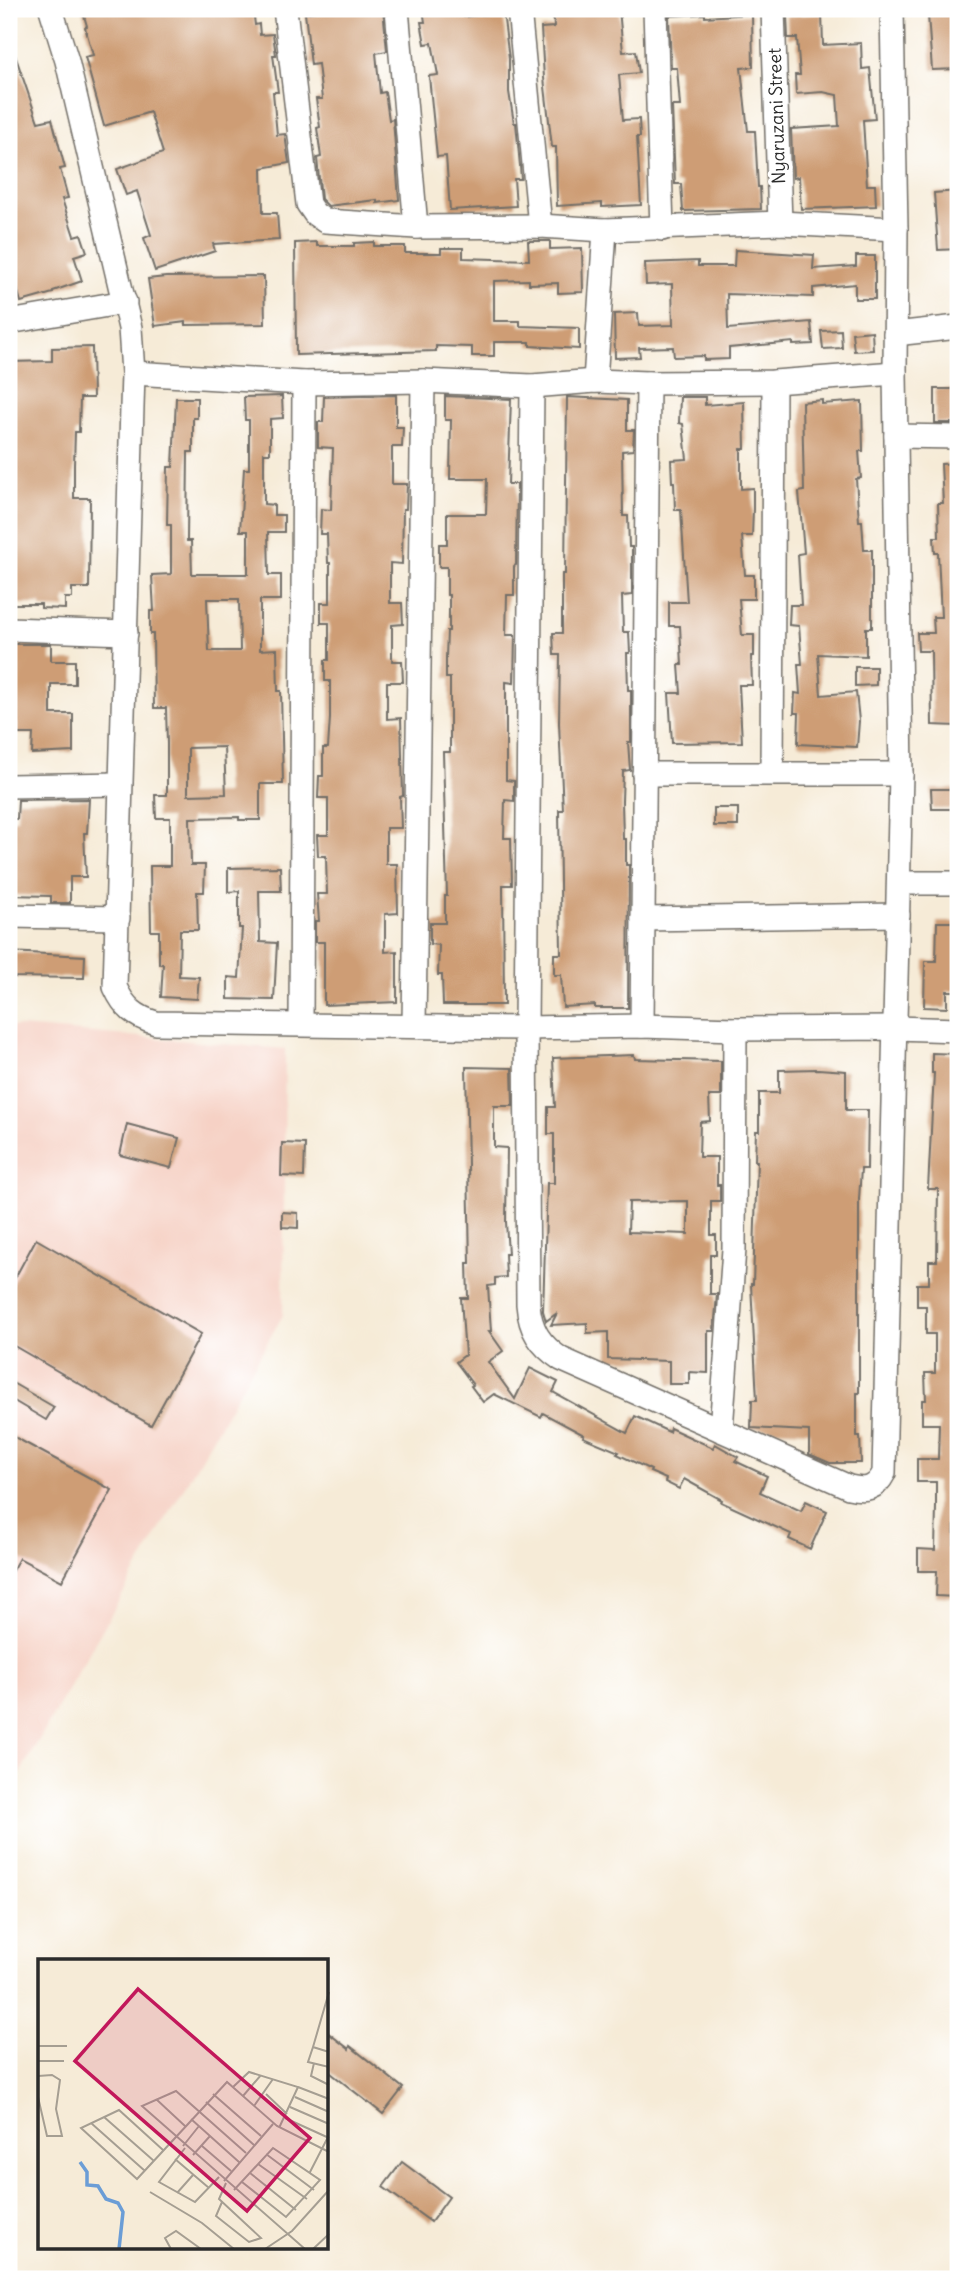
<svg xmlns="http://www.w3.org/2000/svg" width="967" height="2288" viewBox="0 0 967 2288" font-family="Delius,sans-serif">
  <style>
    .built { fill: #f6d1c5 }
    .building { fill: #ce9d75; fill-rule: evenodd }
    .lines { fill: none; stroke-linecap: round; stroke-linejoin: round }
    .street-casing { stroke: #726e67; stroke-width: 26 }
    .street { stroke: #fff; stroke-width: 23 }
    .labels { text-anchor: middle; stroke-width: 7; stroke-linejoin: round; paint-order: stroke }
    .street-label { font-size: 18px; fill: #2b2b2b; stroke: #fff }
    .inset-river { fill: none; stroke: #6b9dd6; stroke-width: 3.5 }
    .inset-road { fill: none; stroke: #a59e92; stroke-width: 2 }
    .view { fill: #c2185b; fill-opacity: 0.15; stroke: #c2185b; stroke-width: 3.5 }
    .inset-edge { fill: none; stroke: #2b2b2b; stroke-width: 3.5 }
  </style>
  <rect width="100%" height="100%" fill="#fff"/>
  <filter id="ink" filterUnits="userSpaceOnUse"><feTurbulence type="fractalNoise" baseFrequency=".0143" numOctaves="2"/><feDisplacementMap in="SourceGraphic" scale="14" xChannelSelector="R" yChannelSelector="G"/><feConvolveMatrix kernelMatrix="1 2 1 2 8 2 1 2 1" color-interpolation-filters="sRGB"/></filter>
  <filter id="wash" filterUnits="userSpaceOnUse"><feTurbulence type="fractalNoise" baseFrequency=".00686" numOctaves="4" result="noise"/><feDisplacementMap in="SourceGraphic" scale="28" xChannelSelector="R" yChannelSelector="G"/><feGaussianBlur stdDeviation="1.57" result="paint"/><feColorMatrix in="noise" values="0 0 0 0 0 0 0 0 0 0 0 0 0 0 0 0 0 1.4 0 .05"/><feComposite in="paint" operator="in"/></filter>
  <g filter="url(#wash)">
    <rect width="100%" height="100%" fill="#f6ebd7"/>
    <path class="built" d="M9,1026L285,1049L283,1315L9,1792Z"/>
    <g id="blocks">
      <g class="building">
        <path d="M82,9H253L255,25L259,24L260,35L273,34L276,55H273L278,92H273L277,135L285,134L289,163L262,168L263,213H277L279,240L213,244L215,251L155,271L144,238L151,235L137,191L126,195L117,169L163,153L150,112L104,126L85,57L93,55L85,27L87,26Z"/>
        <path d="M326,9H383L387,51L376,53L380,93L385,92L389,120L393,119L399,200L377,203V200L328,206L321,199L317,158L321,157L317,128L320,127L316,99H322L318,64L311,65L305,13Z"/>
        <path d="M423,9H463L464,17L503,12L509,59V92L514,123H516L520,166L521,179H514L516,206L450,210L446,156L437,157L429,76L438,75L432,43L425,44L421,22H425Z"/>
        <path d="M553,9H619L623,52L636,51L639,73L619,75L623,120L639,119L640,137H637L641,205L602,207V203L557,206L556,147H552L544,78L541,28L554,27Z"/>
        <path d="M930,9H958V69L932,70L928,15H931Z"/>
        <path d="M705,14V17L752,14L753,67L741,68L748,131H755L758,187H760L761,209L683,211L681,184H675L672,106H680L677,68H671L669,16Z"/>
        <path d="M822,14L823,45L861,43L862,69L870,68L875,119L863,120L867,185H875L876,206L801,209L799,177L793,178L791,129L839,126L837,95L823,92L796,94L795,75H800L797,38H788L787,16Z"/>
        <path d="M9,46H12L38,122L52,119L65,168L60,169L68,198L62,199L74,236L81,234L87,252L74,256L82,281L53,291V293L21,302L12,271L9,272Z"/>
        <path d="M958,191V249L938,250L934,193Z"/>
        <path d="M528,241H550V249L582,248L583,292L558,293V283L529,284V280L494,281V321H520V326L579,328V349L530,346V342H494V356H472V347L436,346V351L296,355L295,243L317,242V246H354V243L374,242V246H405V253H441V248H463V258L529,260Z"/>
        <path d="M735,250L814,255L813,269L856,266V256H875V299H855V284L813,288V297L727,294L728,329L811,322L813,344L793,345V342L729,348V359L704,360V356L674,357L673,347L639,348L640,357L615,358L614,314L638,313L639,326L673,325L672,284L646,285L645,263L698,261V266H734Z"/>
        <path d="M264,276L265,324L186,325V322L155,326L148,279L166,277Z"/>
        <path d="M841,330L842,348L823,349L821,331Z"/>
        <path d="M872,331L873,350L854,351L852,333Z"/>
        <path d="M92,347L93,398H80L79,432H75L74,465V498H90L89,588H72V598H65V609L41,608V604H9V362L52,361V348Z"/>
        <rect x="935" y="389" width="23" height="34"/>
        <path d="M396,395V427H403L402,447H392V484H407L406,509H403L402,564L390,563V603H402L403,624L392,625V661H402L403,682H387V719L401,718L403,796L400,797L401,828H386V864H397L398,913L385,914V952L397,951V1002L324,1005V942H315V921H319L317,894H327L326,856H318L317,835H328V798H318L319,776H323V748H328L330,718V681H325V660H329V623H321V603H330V563H328L327,534H320L321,509L331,510L333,448L318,447V422H323L324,397Z"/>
        <path d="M282,396L283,418L270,419V453H264V504L274,505V515H284V532H268L269,575H281V600H260V650L277,649L278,691H281L283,784H260V820H239V817L190,818L191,865H205L204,892H197L198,930H180L179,976L199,977L197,999L161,997L163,964H159V931H151L150,866H170V818H156L155,795H167V744L166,708H154L153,634H150V611H154L152,575L171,574V525H167L168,467H173L176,398H197V418H193V452H188L187,541H191L192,574H248V531H240L244,469H249V420H245L244,397ZM207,599H239L240,651H209ZM224,747L226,794L188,795V748Z"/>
        <path d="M445,396L511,399L508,484H517L516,565L514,566V595H507L506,635H515L514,683L506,682V780L514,781V801L505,800L504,838H511L512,885H503L504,1005H443L442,975H438L439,945L430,944V923H445V896H447L443,752H450V678H446V658L447,631H449V595H447V567H439V544H447V514H486L487,479H450L451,420H445Z"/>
        <path d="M567,397L627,400V430H634L633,450L622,451L623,516H628L629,547H632V595L622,596L623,632H629L630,653H627L628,690H631V742H628L630,770L623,771L622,801L623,839H626V865H629L628,1008H595V1005L563,1007L561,975H554V954H561L559,810H563L559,723L560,655H554L553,633H562V574H565Z"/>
        <path d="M680,397H705V405L744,402L745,449H741V489L753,488V509L752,536H742L745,575H754V599H739L742,635H754V656H751L752,685H739L742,742L672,743L669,693H681L679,665H682L680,626H669V602H687L681,510H675L674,482H672L671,460L687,459L683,424L679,423Z"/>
        <path d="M822,400V404L862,401L863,451H859L861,478L856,479L859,521H862L864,550H872V628H866V656L818,654L821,695L856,692L859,721L857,747L798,744L799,713H794L795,693L800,694L798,664H802L799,626L789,625L790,605H801L798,554L804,553L799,492L804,491L802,402Z"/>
        <path d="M958,463V726L932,725L931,651H918L917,633H934L933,617H941L938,553H935L934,537H939L938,503H943L941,464Z"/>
        <path d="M9,644H51V661H75V684H51V714H73V752L32,754L33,734H17V723H9Z"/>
        <path d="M855,667H876V685L855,686Z"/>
        <path d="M931,789H958V809H932Z"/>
        <path d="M89,799L87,833H84L86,877H70V903H51V896L9,895V819H17L18,800Z"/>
        <rect x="714" y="808" width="24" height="18"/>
        <path d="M280,867L281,891H259L260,942L277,943L274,1000L228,999V977L239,978L242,928H239V891L228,892V868Z"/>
        <path d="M937,922H958V985L956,991H947V1008L924,1007L925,961H936Z"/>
        <path d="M9,952L85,956L84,978L9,977Z"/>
        <path d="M932,1053L958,1054V1482H956L954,1550H958V1571H956V1597L936,1596L937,1571H918V1549L935,1550L936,1507V1482H917V1459H938L939,1424H922V1400H926L925,1373H935V1334H926V1306H917V1284H929V1261H937L938,1189H928L934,1073H932Z"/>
        <path d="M634,1055L635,1059L721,1061V1096H709L710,1121L700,1122L699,1157H717V1185H720V1201H711V1235H716V1255H710V1294H717L714,1331H708V1373L689,1372V1384H669V1361L608,1359V1332L587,1333V1323L551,1325L557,1313L546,1321L543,1311L547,1183H554V1134H548V1107H555L553,1058ZM688,1201V1234L628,1232L629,1202Z"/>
        <path d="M466,1067L512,1068L513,1106H494V1147L507,1148L506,1222L508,1254H505L506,1277L495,1278V1285L488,1286L491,1331H489L503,1351L488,1362L515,1399L530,1368L558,1382L553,1392L627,1433L635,1416L669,1432L670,1428L713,1448L715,1444L738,1457L735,1461L767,1476L760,1492L801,1511L806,1501L827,1511L810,1549L789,1539L791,1534L721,1502L722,1500L684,1479L679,1489L665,1482L666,1479L650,1472L651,1470L617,1454L619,1452L583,1437L584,1435L543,1413L541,1417L494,1394L483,1402L471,1386L473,1385L456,1362L465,1355L461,1298H468L467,1263H470Z"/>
        <path d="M818,1069L846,1071V1110H868L867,1169H861L859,1199V1393H857V1436H860L861,1463H830L809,1454V1431L751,1428L752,1400H757L751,1284H753L757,1161H755L756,1131H759V1093H779V1070Z"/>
        <path d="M127,1124L179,1138L171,1168L120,1155Z"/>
        <path d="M282,1143L305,1144L304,1177L281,1176Z"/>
        <path d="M282,1212L298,1213V1228L282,1227Z"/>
        <path d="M36,1239L201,1334L151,1425L9,1343V1289Z"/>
        <path d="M9,1381L54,1407L46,1420L9,1398Z"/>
        <path d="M9,1434L112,1490L62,1581L19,1558L9,1576Z"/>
        <path d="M327,2032L349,2049L350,2046L403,2088L383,2114L327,2070Z"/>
        <path d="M402,2162L449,2197L431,2222L383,2187Z"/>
      </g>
    </g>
  </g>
  <g filter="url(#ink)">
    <use href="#blocks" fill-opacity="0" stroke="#726e67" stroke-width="2"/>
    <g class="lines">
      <g class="street-casing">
        <g id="street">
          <path d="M51,9L67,61L130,328L133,373L115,987C124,1007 135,1017 156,1023L526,1028L642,1026L735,1029L895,1028L958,1030"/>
          <path d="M285,9L308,204L315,214L325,221L416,227L540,226L605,230L780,223L896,229"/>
          <path d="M397,9L416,227"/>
          <path d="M519,9L540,226"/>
          <path d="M655,9L662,229"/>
          <path d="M773,9L780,223"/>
          <path d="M9,322L125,302"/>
          <path d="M895,334L958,327"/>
          <path d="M133,373L304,383L423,381L532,386L595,381L648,383L774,382L895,373"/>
          <path d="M595,381L605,230"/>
          <path d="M532,386L526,1028L528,1304C530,1330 540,1345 561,1359L849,1487C866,1491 876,1489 884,1473L901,774L895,373L896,229L892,9"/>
          <path d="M896,436L958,437"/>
          <path d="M9,629L126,633"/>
          <path d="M772,773L774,382"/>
          <path d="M644,774H901"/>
          <path d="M9,786L120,784"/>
          <path d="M899,883H958"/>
          <path d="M9,916L118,918"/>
          <path d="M643,919L898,915"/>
          <path d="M301,1024L304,383"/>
          <path d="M414,1025L423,381"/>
          <path d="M642,1026L648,383"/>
          <path d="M721,1430L734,1249L735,1029"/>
        </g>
      </g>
      <use href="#street" class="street"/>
    </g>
  </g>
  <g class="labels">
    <g class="street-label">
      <text transform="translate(777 116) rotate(-92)" y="6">Nyaruzani Street</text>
    </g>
  </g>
  <g transform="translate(38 1959)">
    <rect width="290" height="290" fill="#f6ebd7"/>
    <path class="inset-river" d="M42,203L49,213V226L60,227L68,240L80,244L85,253L81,290"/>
    <path class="inset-road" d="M291,33L275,88L291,93M0,87H29M275,88L270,103L291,108M0,102H26M276,104L273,117L291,126M0,117L14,116L22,121L18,150L24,177H9L0,138M195,128L211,113L260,128L241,169M260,128L291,140M175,135L223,177M228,135L249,155M205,137L223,116M257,138L291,153M118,140L147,167M168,143L216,186M216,147L235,120M252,148L291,165M66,158L116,202M247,159L291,179M153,160L201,203M53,164L107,212M145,187L161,167M164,187L193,212M147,189L121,223L157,243L181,218M125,191L81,151L43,169L99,220L189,123L239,167L291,193M208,194L138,132L104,147L267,290M228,195L276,231M155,196L172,177M137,200L171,229M220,205L269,240M272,213L290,178M212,214L258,251M186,222L235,165M196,231L235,189L282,221L248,258L204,223M112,233L164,264L196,290M139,234L155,216M184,243L178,257L211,283L223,279L181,240L188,224M133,290L127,279L138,272L163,290M227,290L254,272L291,231M275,290L291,275"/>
    <path class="view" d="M100,30L272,179L209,252L37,102Z"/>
    <rect width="290" height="290" class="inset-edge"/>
  </g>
  <rect width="967" height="2288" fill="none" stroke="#fff" stroke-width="35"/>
</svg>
